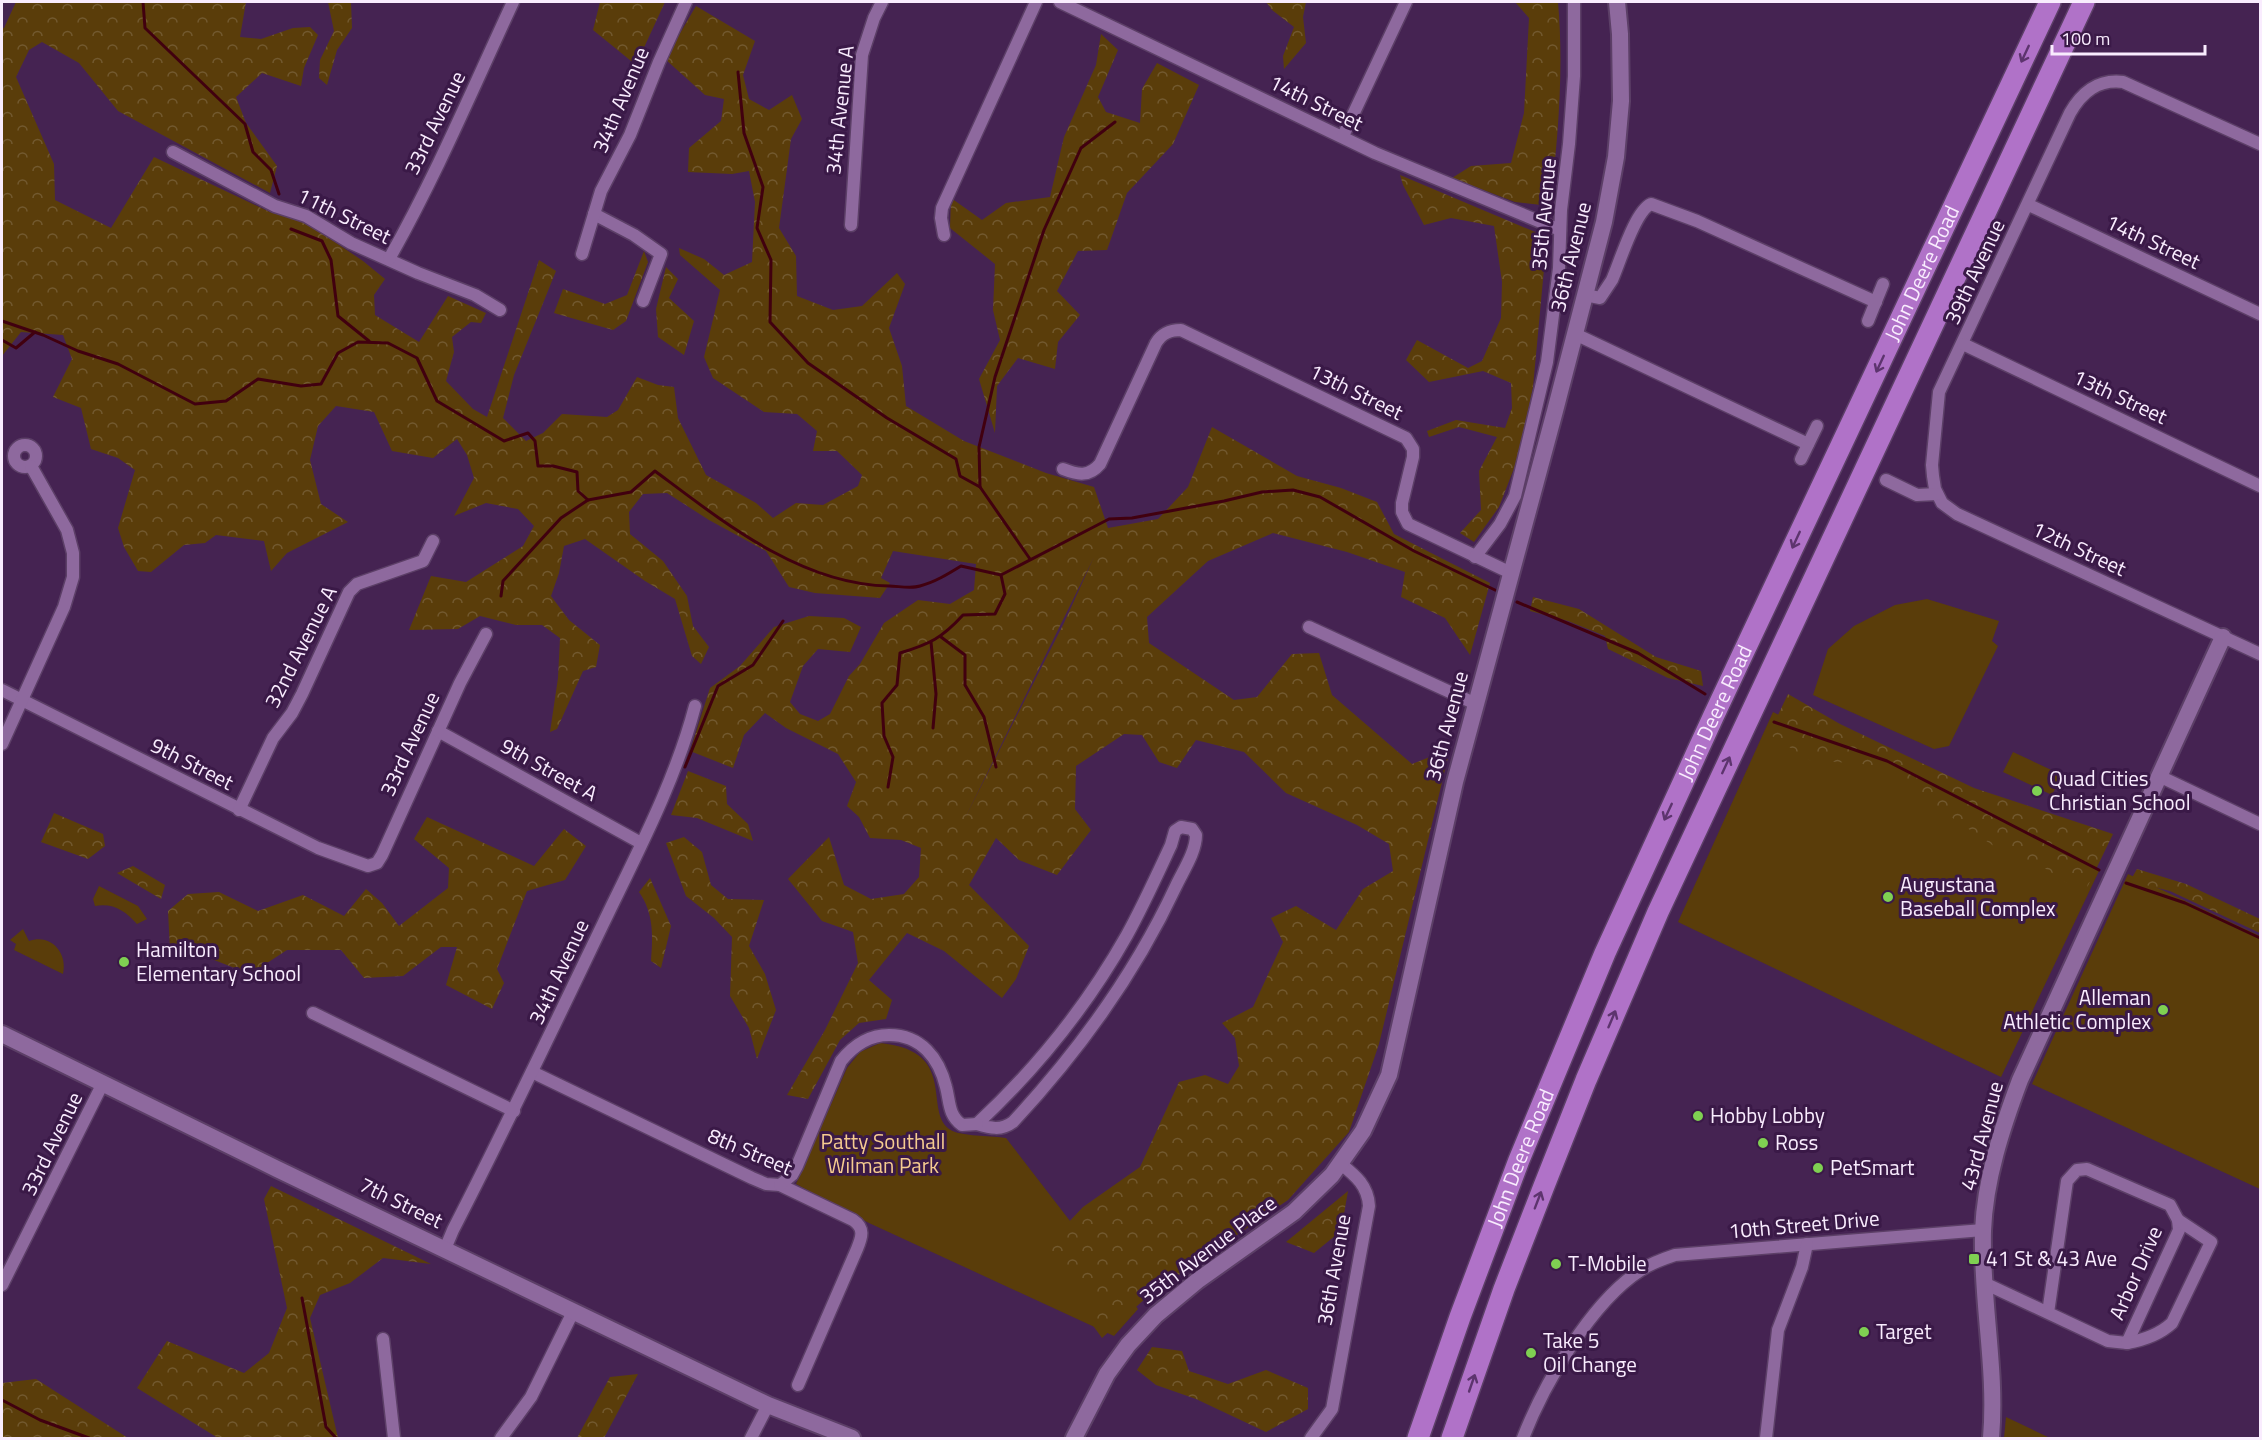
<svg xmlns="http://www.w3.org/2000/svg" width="2262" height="1440" viewBox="0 0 2262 1440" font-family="'Titillium Web',sans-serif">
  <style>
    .green { fill: #5a3d0a }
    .forest { fill: url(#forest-crowns); fill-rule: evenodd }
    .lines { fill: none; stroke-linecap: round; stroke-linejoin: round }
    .stream { stroke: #41000f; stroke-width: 3 }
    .street-casing { stroke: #5c3f67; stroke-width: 15 }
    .secondary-casing { stroke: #5c3f67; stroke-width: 20 }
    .highway-casing { stroke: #5c3f67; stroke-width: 24 }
    .street { stroke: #8e699e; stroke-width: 12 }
    .secondary { stroke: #8e699e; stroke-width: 16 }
    .highway { stroke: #b072c8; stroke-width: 21 }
    .oneway { stroke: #5d346e }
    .poi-dot { fill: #7fd052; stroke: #3a1947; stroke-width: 2 }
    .labels { text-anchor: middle; stroke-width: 6; stroke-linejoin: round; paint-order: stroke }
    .street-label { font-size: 21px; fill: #f9ecfe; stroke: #3a1947 }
    .poi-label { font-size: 21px; fill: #f9ecfe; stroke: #3a1947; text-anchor: start }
    .park-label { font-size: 21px; fill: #f6cc90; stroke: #3a1947 }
  </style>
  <defs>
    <pattern id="forest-crowns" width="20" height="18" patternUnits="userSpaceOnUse" patternTransform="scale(1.5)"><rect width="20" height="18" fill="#5a3d0a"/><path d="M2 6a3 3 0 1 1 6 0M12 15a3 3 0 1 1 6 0" fill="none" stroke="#72592f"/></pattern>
  </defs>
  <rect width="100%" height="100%" fill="#452352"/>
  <g class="green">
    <path d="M1927,599L1999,621L1992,641L1998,646L1949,746L1934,749L1813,695L1828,649L1854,626L1895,605Z"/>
    <path d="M1773,712L2099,871L2001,1077L1678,922Z"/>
    <path d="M2013,752L2062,775L2052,795L2003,772Z"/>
    <path d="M2128,874L2260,936V1189L2032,1084Z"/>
    <path d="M99,886L138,906L147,919L137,924C125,911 114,903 95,906L93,899Z"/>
    <path d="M23,929L29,941C51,933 68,953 63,974L14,950L16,944L10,940Z"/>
    <path d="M880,1043C964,1051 918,1118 955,1132C966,1136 993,1136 1006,1138L1138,1309L1114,1336L869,1223L796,1184L847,1068L860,1052Z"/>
    <path d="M2006,1417L2050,1438H2004Z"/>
  </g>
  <g class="forest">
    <path d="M16,2H246L240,37L261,39L293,28L310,27L318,35L304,68L301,86L262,73L236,97L246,123L277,166L270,193L118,111L79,63L42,42L29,50L16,77L54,164L55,200L111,228L154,157L272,213L302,220L363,261L385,279L374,295L375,315L419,342L448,296L486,313L481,323L471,322L452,337L454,352L446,381L473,409L487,417L539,260L556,271L514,375L503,418L526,441L543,433L562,414L607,417L618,410L637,377L658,385L674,387L678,418L706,475L756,503L773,518L796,503L823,505L858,486L862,475L837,451H813L817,431L797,414L764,412L713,378L704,357L720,290L680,255L679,248L704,259L724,275L752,262L755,202L749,171L732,174L688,172L689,148L721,121L724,99L705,95L665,59L696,6L755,41L743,75L749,99L769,110L792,95L802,119L791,139L779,228L796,256L797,296L833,310L862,306L897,273L905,284L889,328L902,366L906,406L964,441L1046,473L1094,487L1108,528L1158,519L1188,487L1212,427L1297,476L1341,488L1377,502L1394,534L1490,583L1470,655L1445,618L1401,597L1405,572L1347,552L1273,533L1208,561L1147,617L1149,643L1234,700L1257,697L1292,654L1319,653L1332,695L1412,764L1450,749L1379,1044L1349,1132L1288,1200L1148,1296L1102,1338L1089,1320L1102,1306L1047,1245L1083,1207L1140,1167L1179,1082L1205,1075L1228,1084L1239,1066L1235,1038L1222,1023L1253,1007L1283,942L1271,918L1296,906L1336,930L1363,889L1393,871L1389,844L1357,825L1286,793L1244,752L1196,740L1177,768L1159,762L1142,735L1124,734L1076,766L1075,809L1091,830L1057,875L1019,860L996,838L969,885L1029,946L1016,979L1002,998L944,951L907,933L869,980L892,1000L886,1019L859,1023L840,1040L808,1099L787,1095L825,1030L858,963L853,932L822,921L788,879L829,837L844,885L871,899L904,894L919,877L921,848L901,840L870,838L859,817L847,806L856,782L838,754L786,728L765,713L744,735L733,768L690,751L710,688L740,666L774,627L809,616L844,618L861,627L850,652L818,649L803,666L790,702L800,714L818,721L830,714L849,676L860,664L884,623L918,600L950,604L974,590L976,564L893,551L881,578L890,583L880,598L815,593L789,587L766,551L709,520L667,493L643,494L629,512L630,534L663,561L687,596L693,626L709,647L701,664L692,656L675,599L645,581L585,539L564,546L559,573L551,596L569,620L600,645L596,667L583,671L557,729L550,732L558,678L560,638L542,625H516L480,616L458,629L409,630L431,576L466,582L523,546L534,526L518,509L486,503L454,516L474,478L467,455L457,439L433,458L392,451L374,412L336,406L318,426L310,460L321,504L348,522L287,553L271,571L264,541L216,535L205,543L184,545L151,572L138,571L124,547L118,528L135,470L118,458L91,449L81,408L53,397L72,359L63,335L21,332L2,356V28H4ZM1094,557L1064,623L964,820Z"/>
    <path d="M328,2H351L352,28L337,50L327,85L319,78L320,60L334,31Z"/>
    <path d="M600,2H665L636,65L593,30Z"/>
    <path d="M1266,2H1306L1303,17L1306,43L1284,69L1283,56L1294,27L1272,10Z"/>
    <path d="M1515,2H1558C1564,70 1558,139 1550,206L1515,202L1452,178L1471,166L1511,163L1524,113L1529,18Z"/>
    <path d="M1101,34L1118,50L1098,97L1106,112L1140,123L1142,89L1157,63L1199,85L1173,144L1127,193L1107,250L1078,251L1057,291L1080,315L1058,342L1055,369L1018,358L997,386L995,433L979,379L1000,340L993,310L995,264L950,228L951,198L982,220L1006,203L1050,197L1064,137L1096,65Z"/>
    <path d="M1400,175L1547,237L1533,387L1518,458L1499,507L1474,542L1460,533L1481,510L1479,471L1497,437L1459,427L1429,437L1427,431L1456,420L1505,428L1512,408L1511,383L1483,371L1429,382L1406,360L1417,340L1468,368L1482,361L1501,318L1502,282L1494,226L1451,218L1424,225L1403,185Z"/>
    <path d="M644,251L648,262L626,321L613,330L554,313L563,289L605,304L627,295Z"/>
    <path d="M666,267L678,279L669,298L694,321L684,355L658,337L656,309Z"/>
    <path d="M1533,597L1579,609L1656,657L1701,671L1703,686L1668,678L1608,649L1605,636L1568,621L1530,611Z"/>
    <path d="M1788,694L1840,724L1974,788L2113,834L2084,894L2040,865L2001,851L1954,819L1899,777L1863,764L1809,760L1769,734Z"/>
    <path d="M688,771L726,786L727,804L748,824L753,841L697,818L671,815Z"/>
    <path d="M54,813L103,834L105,846L88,859L41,842Z"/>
    <path d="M427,817L534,866L564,829L586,846L565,880L527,891L497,969L504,983L492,1009L446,985L457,947H441L403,976L364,978L341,950H287L250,974L209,958L170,950L168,911L188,894L219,892L258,911L303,895L344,916L366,889L382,903L399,926L448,888L449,868L414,839Z"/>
    <path d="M684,837L702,852L711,885L728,899L764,900L749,946L765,974L776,1010L757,1059L749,1028L730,996L732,937L714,918L686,896L666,843Z"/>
    <path d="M133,866L165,885L161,899L117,873Z"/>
    <path d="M2137,869L2186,884L2260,919V933L2170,891L2130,881Z"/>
    <path d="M650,878L671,926L661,968L651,961C653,937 654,913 639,892Z"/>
    <path d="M271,1186L431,1264L383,1258L350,1283L320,1295L310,1318L338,1438H218L137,1388L167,1341L244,1373L269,1353L287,1308L264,1199Z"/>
    <path d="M1348,1191L1341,1231L1314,1253L1286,1242Z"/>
    <path d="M1152,1347L1182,1351L1189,1371L1228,1384L1266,1370L1308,1388V1409L1266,1432L1196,1399L1156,1385L1137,1370Z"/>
    <path d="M638,1374L604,1438H577L610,1377Z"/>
    <path d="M36,1379L128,1438H2V1383Z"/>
  </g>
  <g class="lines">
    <g class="stream">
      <path d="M143,2L145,28L245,124L253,152L271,170L279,194"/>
      <path d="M738,72L744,133L763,187L757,228L771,260L770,322L808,363L887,418L956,459L960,476L980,487"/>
      <path d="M291,229L322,241L331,260L338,316L369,341"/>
      <path d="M2,321L43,335L78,351L118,364L195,404L226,401L258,379L301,386L321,384L338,353L358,342L388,343L417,358L437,401L504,441L528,433L535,441L538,466H553L577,472L578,491L588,500L631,492L655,471C722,521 801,585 889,586C898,586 911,589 920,586C935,582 948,574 961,566L1001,575L1109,519L1132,518L1224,501L1262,492L1293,490L1320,497L1414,551L1495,590"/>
      <path d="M2,340L16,348L35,332"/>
      <path d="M1030,559L980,487L979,447L995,377L1044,230L1081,148L1115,122"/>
      <path d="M501,596L503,581L561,518L588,500"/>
      <path d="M1517,602L1638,653L1705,694"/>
      <path d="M941,637L965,655V685L984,717L996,767"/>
      <path d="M931,642L936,694L933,728"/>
      <path d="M1774,722L1887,761L2099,870"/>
      <path d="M685,767L718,686L753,665L783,621"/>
      <path d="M888,787L893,757L884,736L882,703L897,685L900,653C930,644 942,638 963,615L995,614L1005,594L1001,575"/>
      <path d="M2126,883L2185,903L2260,938"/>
      <path d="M302,1298L326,1427L336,1438"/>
      <path d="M2,1400L40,1420L89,1438"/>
    </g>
    <g class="street-casing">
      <g id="street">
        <path d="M1060,2L1375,153L1560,230"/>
        <path d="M1343,136L1406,2"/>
        <path d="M2260,144L2123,82C2098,79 2082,92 2070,113L1939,392L1932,465L1933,476L1935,489L1942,503L1957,514L2260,654"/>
        <path d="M173,152L275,206L306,216L351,243L418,273L475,295L500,310"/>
        <path d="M2029,205L2260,314"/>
        <path d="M594,214L634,235L661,254L643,301"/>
        <path d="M851,225L862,55L874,18L882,2"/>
        <path d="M944,235L941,218L942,208L1036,2"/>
        <path d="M582,254L601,191L630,135L659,62L686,2"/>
        <path d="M389,259C436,176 473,88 513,2"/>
        <path d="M1585,295L1600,298L1612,280C1620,262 1635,211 1651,204L1697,221L1876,302"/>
        <path d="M1868,321L1883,284"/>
        <path d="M1575,334L1808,444"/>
        <path d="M1963,344L2260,486"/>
        <circle cx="25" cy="456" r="11"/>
        <path d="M1801,459L1817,426"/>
        <path d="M1063,469C1078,475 1089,477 1100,464L1156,343C1162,333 1170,330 1181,330L1406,438L1413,449V457L1402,503V512L1408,524L1511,573"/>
        <path d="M1886,480L1917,495L1937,494"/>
        <path d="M1475,557L1500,524L1515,496L1547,362L1559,268L1561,210L1569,144L1574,76V2"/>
        <path d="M1309,627L1476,704"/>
        <path d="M2,690L318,848L368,866L377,863L382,855L460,683L486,634"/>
        <path d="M438,731L641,843"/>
        <path d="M2,744L64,607L73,577V553L67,530L31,466"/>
        <path d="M2159,776L2260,824"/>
        <path d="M239,810L273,738L292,713L302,694L349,592L357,584L423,561L433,541"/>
        <path d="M1181,827L1192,829L1196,835C1196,852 1183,871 1176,886C1135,974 1079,1051 1013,1122C1001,1131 990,1128 977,1124C1036,1069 1087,1006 1127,935C1143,906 1157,875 1171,845L1175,831Z"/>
        <path d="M313,1013L514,1111"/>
        <path d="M532,1072L752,1178L766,1184L780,1185L853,1220C865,1228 862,1237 857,1249L798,1385"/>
        <path d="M780,1185L792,1175L797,1166L841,1061C853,1046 869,1035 889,1035C921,1035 939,1058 946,1087C950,1102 948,1115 962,1125L977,1124"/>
        <path d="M445,1249L453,1230C505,1129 554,1026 603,924C637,853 675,782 695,706"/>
        <path d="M1984,1283L2108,1341L2127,1343L2179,1230L2178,1220L2170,1205L2087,1169L2077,1170L2067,1181L2048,1313"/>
        <path d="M2,1285L103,1083"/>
        <path d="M383,1339L394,1438"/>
        <path d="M2127,1343C2144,1340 2159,1335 2172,1323L2211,1242L2178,1220"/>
        <path d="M501,1438L531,1397L573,1312"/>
        <path d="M751,1438L768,1405"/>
        <path d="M1311,1438L1332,1409L1369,1206C1368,1186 1356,1176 1341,1164"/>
        <path d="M1523,1438C1544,1384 1591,1302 1641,1270C1651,1263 1663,1259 1675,1255L1983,1230"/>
        <path d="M1766,1438L1778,1330L1802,1267L1807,1244"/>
      </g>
    </g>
    <g class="secondary-casing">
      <g id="secondary">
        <path d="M2,1034L277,1169L768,1405L852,1438"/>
        <path d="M1074,1438L1107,1374L1128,1345L1156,1315L1197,1281L1294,1212L1332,1175L1363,1131L1389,1075L1455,782L1555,411L1604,222L1616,157L1621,101L1620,34L1617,2"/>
        <path d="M1991,1438C1997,1369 1981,1301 1983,1231C1985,1179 2002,1128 2020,1080L2223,637"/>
      </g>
    </g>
    <g class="highway-casing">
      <g id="highway">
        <path id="s1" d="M1418,1438L1460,1317L1519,1160L1605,953L1714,715L2050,2"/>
        <path d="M1452,1438L1504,1289L1544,1186L1586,1080L1658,912L2084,2"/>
      </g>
    </g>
    <use href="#street" class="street"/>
    <use href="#secondary" class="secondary"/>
    <use href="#highway" class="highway"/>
  </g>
  <defs><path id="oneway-shaft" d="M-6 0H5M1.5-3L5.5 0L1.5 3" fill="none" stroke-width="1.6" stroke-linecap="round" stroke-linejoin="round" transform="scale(1.5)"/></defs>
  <g class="oneway">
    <use href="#oneway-shaft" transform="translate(2025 54) rotate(115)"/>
    <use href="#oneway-shaft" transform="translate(1880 364) rotate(115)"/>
    <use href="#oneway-shaft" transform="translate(1796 540) rotate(115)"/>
    <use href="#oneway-shaft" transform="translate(1726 765) rotate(-65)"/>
    <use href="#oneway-shaft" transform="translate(1668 812) rotate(115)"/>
    <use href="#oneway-shaft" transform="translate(1612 1019) rotate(-67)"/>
    <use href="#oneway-shaft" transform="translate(1538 1200) rotate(-69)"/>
    <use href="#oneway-shaft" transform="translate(1472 1383) rotate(-71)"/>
  </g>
  <g class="poi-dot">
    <circle cx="2037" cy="791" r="6"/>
    <circle cx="1888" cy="897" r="6"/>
    <circle cx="124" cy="962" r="6"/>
    <circle cx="2163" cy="1010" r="6"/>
    <circle cx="1698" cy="1116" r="6"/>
    <circle cx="1763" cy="1143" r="6"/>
    <circle cx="1818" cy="1168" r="6"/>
    <rect x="1968" y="1253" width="12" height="12" rx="3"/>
    <circle cx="1556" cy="1264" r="6"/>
    <circle cx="1864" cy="1332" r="6"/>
    <circle cx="1531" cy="1353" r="6"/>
  </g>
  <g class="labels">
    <g class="street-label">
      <text transform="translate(621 100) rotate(-67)" y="7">34th Avenue</text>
      <text transform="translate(1316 103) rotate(26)" y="7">14th Street</text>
      <text transform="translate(840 110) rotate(-84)" y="7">34th Avenue A</text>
      <text transform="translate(435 123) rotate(-64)" y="7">33rd Avenue</text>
      <text transform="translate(1544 214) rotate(-85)" y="7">35th Avenue</text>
      <text transform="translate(344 216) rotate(26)" y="7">11th Street</text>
      <text transform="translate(2153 242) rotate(25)" y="7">14th Street</text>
      <text transform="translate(1571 257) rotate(-76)" y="7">36th Avenue</text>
      <text dy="7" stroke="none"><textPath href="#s1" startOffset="1270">John Deere Road</textPath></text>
      <text transform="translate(1975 272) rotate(-65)" y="7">39th Avenue</text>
      <text transform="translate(1356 392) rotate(26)" y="7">13th Street</text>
      <text transform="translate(2120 397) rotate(25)" y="7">13th Street</text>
      <text transform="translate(2079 549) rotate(25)" y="7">12th Street</text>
      <text transform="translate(301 647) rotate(-63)" y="7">32nd Avenue A</text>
      <text dy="7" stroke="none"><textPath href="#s1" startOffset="784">John Deere Road</textPath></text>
      <text transform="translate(1447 726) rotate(-75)" y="7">36th Avenue</text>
      <text transform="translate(410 744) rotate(-65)" y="7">33rd Avenue</text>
      <text transform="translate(192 764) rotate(27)" y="7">9th Street</text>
      <text transform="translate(549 770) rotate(29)" y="7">9th Street A</text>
      <text transform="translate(559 972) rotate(-65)" y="7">34th Avenue</text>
      <text transform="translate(1982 1136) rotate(-75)" y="7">43rd Avenue</text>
      <text transform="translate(52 1144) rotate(-64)" y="7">33rd Avenue</text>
      <text transform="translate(750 1152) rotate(23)" y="7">8th Street</text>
      <text dy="7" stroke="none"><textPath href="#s1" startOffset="298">John Deere Road</textPath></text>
      <text transform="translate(401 1203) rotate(26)" y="7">7th Street</text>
      <text transform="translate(1804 1225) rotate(-5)" y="7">10th Street Drive</text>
      <text transform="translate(1208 1250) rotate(-37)" y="7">35th Avenue Place</text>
      <text transform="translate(1334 1270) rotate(-80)" y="7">36th Avenue</text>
      <text transform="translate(2136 1273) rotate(-66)" y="7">Arbor Drive</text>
    </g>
    <g class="poi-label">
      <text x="2049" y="786">Quad Cities<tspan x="2049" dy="24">Christian School</tspan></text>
      <text x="1900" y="892">Augustana<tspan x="1900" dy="24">Baseball Complex</tspan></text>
      <text x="136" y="957">Hamilton<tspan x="136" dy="24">Elementary School</tspan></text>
      <text x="2151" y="1005" text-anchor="end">Alleman<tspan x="2151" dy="24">Athletic Complex</tspan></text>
      <text x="1710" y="1123">Hobby Lobby</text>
      <text x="1775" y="1150">Ross</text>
      <text x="1830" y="1175">PetSmart</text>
      <text x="1986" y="1266">41 St &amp; 43 Ave</text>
      <text x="1568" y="1271">T-Mobile</text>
      <text x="1876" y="1339">Target</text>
      <text x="1543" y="1348">Take 5<tspan x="1543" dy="24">Oil Change</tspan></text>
    </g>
    <g class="park-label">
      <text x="883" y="1149">Patty Southall<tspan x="883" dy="24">Wilman Park</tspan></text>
    </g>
  </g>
  <rect width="2262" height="1440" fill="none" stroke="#f9ecfe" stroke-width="6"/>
  <path d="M2052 45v9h153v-9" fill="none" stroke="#f9ecfe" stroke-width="3"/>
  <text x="2061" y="45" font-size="18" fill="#f9ecfe" stroke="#3a1947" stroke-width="4.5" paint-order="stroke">100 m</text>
</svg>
